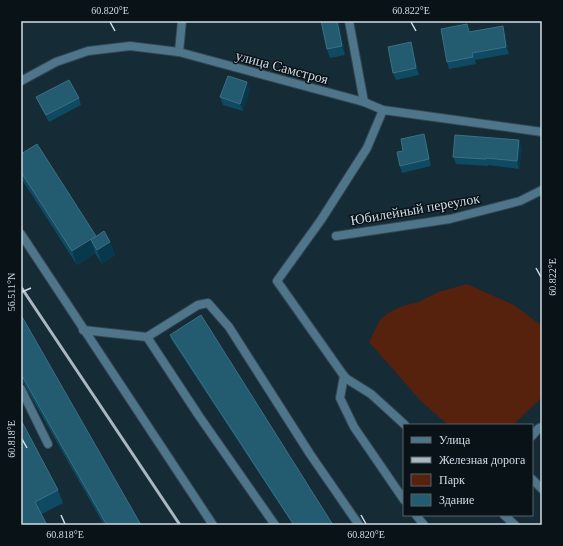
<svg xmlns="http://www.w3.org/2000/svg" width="563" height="546" viewBox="0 0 563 546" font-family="'Times New Roman',serif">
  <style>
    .green { fill: #56210d }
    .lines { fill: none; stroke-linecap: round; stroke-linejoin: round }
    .service-casing { stroke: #334752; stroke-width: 10 }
    .minor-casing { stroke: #334752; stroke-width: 10 }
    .tertiary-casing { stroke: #334752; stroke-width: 10 }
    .service { stroke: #4e7589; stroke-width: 8 }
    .minor { stroke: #4e7589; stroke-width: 8 }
    .tertiary { stroke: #4e7589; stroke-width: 8 }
    .rail { stroke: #a9b8c0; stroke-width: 3 }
    .wall { fill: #0e4b63 }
    .shaded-wall { fill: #08384b }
    .building { fill: #235b71; stroke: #3e6f83 }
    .ticks { fill: none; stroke: #cfdce4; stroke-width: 1.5 }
    .labels { text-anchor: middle; stroke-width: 3; stroke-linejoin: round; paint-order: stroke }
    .street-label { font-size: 14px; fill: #cfdce4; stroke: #091217 }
    .neatline { fill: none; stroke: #cfdce4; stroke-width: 1.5 }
    .ticks-label { font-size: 10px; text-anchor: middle; fill: #cfdce4 }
  </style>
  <rect width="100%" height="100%" fill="#152b36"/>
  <path class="green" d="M467,284L514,305L538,323L542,324V397L513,425H448L421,401L369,342L380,320L388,313L402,306L419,302L438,292Z"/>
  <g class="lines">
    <g class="service-casing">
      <g id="service">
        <path d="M383,110L367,148L321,220L277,281L344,376L347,379L371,394L405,425"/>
        <path d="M21,234L213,525"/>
        <path d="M83,330L147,337L198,305L208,303L229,327L310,454L359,525"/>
        <path d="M147,337L199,416L275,525"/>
        <path d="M344,376L340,398L354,427L404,500"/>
        <path d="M21,389L48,444"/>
        <path d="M532,436L539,428L542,427"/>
        <path d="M532,479L542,489"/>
        <path d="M416,515L424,525"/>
        <path d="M504,515L515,525"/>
      </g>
    </g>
    <g class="minor-casing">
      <g id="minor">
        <path d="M349,21L364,102"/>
        <path d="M179,52L182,21"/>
        <path d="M336,236L450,219L520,201L542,190"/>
      </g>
    </g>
    <g class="tertiary-casing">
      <path id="tertiary" d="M21,81L56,62L88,51L130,46L179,52L364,102L383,110L542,132"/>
    </g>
    <use href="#service" class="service"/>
    <use href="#minor" class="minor"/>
    <use href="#tertiary" class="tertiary"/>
    <path class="rail" d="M21,287L180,525"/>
  </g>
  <g class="wall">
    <path d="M321,21H339L345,55L330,58L327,49Z"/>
    <path d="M470,32L505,33L509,54L475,60L476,64L449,69L447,62Z"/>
    <path d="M411,42L413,49L419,75L396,80L393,73Z"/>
    <path d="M250,89L243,111L223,105L220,97Z"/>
    <path d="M36,97L79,98L81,105L49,122L39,104Z"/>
    <path d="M426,141L431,166L402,173L400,166L403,151Z"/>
    <path d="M522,147L519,169L488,165V166L456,164L453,157Z"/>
    <path d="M21,154L96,236L110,242L115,255L102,264L95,253L77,265L21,178Z"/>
    <path d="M21,315L141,525H104L21,379Z"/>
    <path d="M170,335L333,525H293L171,339Z"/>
    <path d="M21,420L58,490L63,503L21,525Z"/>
  </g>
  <g class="shaded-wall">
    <path d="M337,21H339L345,55L342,46Z"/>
    <path d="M503,26L505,33L509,54L506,47Z"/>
    <path d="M411,42L413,49L419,75L416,68Z"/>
    <path d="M247,82L250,89L243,111L240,104Z"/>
    <path d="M424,134L426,141L431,166L429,159Z"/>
    <path d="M519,140L522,147L519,169L517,161Z"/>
    <path d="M96,236L110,242L115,255L102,264L97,250L91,240L95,253L77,265L72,251Z"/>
  </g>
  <g class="building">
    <path d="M321,21H337L342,46L327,49Z"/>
    <path d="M467,24L469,32L503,26L506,47L472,53L473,57L447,62L441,29Z"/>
    <path d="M411,42L416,68L393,73L388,47Z"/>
    <path d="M228,76L247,82L240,104L220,97Z"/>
    <path d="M69,80L79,98L46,115L36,97Z"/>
    <path d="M424,134L429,159L400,166L397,152L403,151L401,139Z"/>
    <path d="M455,135L519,140L517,161L486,158V159L453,157Z"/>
    <path d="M37,144L96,236L72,251L21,172V154Z"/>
    <path d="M104,231L110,242L97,250L91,240Z"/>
    <path d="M21,315L141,525H107L21,374Z"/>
    <path d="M201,315L333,525H294L170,335Z"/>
    <path d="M21,420L58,490L35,502L47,525H21Z"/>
  </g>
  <path class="ticks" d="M110,22L115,31M411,22L416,31M536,268L541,277M22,292L31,288M22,439L27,448M61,515L65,524M361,515L366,524"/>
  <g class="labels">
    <g class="street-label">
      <text transform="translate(282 67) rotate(15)" y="5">улица Самстроя</text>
      <text transform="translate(415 209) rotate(-10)" y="5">Юбилейный переулок</text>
    </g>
  </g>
  <rect width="563" height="546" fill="none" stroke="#091217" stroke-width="44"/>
  <rect x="403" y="424" width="130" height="92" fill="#091217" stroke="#586369"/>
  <rect x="411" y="437" width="20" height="6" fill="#4e7589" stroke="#586369"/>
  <text x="439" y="444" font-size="12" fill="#cfdce4">Улица</text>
  <rect x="411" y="457" width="20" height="6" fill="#a9b8c0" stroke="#586369"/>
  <text x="439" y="464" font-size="12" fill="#cfdce4">Железная дорога</text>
  <rect x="411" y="474" width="20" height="12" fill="#56210d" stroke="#586369"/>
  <text x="439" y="484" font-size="12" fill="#cfdce4">Парк</text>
  <rect x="411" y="494" width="20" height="12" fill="#235b71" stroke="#586369"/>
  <text x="439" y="504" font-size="12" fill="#cfdce4">Здание</text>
  <rect x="22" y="22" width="519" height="502" class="neatline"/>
  <g class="ticks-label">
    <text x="110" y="14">60.820°E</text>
    <text x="411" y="14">60.822°E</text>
    <text transform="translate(552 277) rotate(-90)" y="4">60.822°E</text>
    <text transform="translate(11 292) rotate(-90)" y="4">56.511°N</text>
    <text transform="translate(11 439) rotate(-90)" y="4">60.818°E</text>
    <text x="65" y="538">60.818°E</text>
    <text x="366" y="538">60.820°E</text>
  </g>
</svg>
